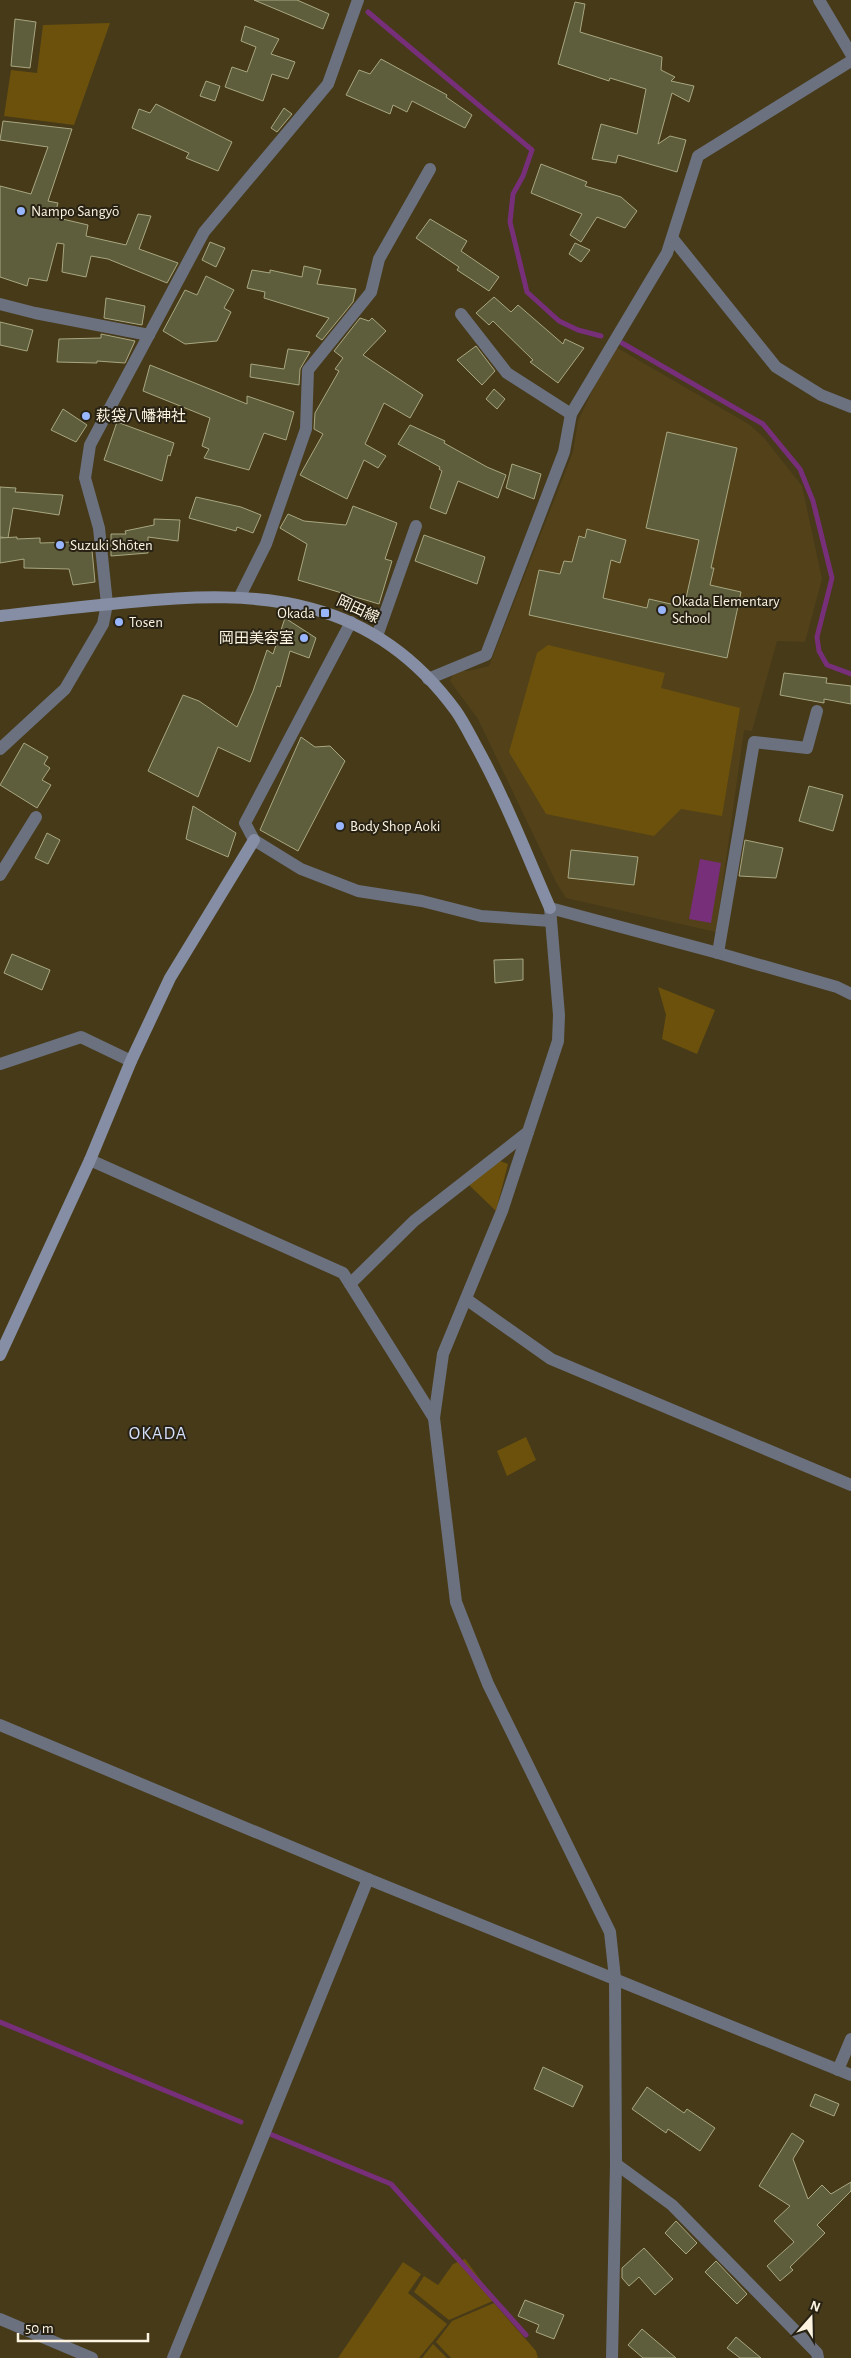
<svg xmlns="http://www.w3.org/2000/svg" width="851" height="2358" viewBox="0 0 851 2358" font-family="'Alegreya Sans','Noto Sans JP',sans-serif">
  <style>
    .built { fill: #534219 }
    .green { fill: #6b510b }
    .water { fill: #762f78 }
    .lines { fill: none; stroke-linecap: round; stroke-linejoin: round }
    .stream { stroke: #762f78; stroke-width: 5 }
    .building { fill: #5f5e3c; stroke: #a8a782 }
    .street { stroke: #6b717f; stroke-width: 12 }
    .secondary { stroke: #858ea4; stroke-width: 12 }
    .poi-dot { fill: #98b6fd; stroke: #282214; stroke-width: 2 }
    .labels { text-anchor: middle; stroke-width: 4; stroke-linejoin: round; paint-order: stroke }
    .poi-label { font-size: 15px; fill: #fcf4e1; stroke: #282214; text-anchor: start }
    .street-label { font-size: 15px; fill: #fcf4e1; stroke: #282214 }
    .quarter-label { font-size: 18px; letter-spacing: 1px; fill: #d4e0fc; stroke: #282214 }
  </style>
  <rect width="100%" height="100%" fill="#473a19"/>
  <path class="built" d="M614,346L750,425L764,438L802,486L822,579L805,642L777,641L752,731L744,730L716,932L566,898L556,882L478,719L450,681L454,671H469L489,666L573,452L578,421Z"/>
  <g class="green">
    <path d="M110,23L74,125L4,116L11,70L37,73L43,25Z"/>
    <path d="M548,645L665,673L661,688L740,708L722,816L681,809L654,836L546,814L509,752L537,653Z"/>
    <path d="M658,987L715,1010L697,1054L662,1039L666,1015Z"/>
    <path d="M500,1161L508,1164L496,1211L469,1185Z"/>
    <path d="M526,1437L536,1460L507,1476L497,1451Z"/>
    <path d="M465,2259L495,2300L449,2320L414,2292L424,2276L438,2285L453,2264Z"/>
    <path d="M403,2262L421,2274L408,2293L447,2324L419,2358H338Z"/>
    <path d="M494,2303L536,2351L538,2358H451L436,2342L452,2321Z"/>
    <path d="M433,2344L447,2358H422Z"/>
  </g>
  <path class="water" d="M700,859L721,863L711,923L689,919Z"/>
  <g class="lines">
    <g class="stream">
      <path d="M368,12L532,150L523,176L513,194L510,222L527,292L559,321L578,330L601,336"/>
      <path d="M622,343L763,424L800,469L813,501L832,578L817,637L819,651L827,665L851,674"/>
      <path d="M0,2022L241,2122"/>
      <path d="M270,2134L391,2184L526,2335"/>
    </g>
  </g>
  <g class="building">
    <path d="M254,0H297L329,14L323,29Z"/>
    <path d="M575,2L585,4L580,32L662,57L661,70L675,77L671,81L694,86L689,102L672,93L658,144L670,136L686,140L677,172L618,155L616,163L592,159L601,124L637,134L646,89L610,78L609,81L558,64Z"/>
    <path d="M15,19L36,22L30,68L11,66Z"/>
    <path d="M245,26L279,39L271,54L295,62L288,79L272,74L263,101L225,87L232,67L247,72L256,47L241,41Z"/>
    <path d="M381,59L447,95L446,97L472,115L465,128L412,101L407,112L393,105L390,114L346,95L359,70L370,74Z"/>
    <path d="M206,81L220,86L215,101L200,96Z"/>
    <path d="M156,104L232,142L218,171L186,158L189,153L132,128L139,109L150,113Z"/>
    <path d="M284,108L292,114L277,132L271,128Z"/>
    <path d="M3,121L72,129L48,201L58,203L54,217L88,225L86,236L126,245L138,214L151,216L139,249L178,263L167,283L108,259L91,256L86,277L62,272L64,244L57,243L47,281L29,278L27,286L0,277V186L31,194L48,147L0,140Z"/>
    <path d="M541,164L587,182L585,186L621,197L637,211L625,228L597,217L581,242L570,235L582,214L531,193Z"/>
    <path d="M430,219L467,241L461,251L499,277L489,291L457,270L459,267L416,238Z"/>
    <path d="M210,242L225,248L216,267L202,260Z"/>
    <path d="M575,243L590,250L581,262L569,254Z"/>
    <path d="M304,266L321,270L317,284L356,289L353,302L322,340L316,336L329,318L264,298L265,292L247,288L252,270L270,273V270L302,277Z"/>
    <path d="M206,276L234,290L224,308L231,312L217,341L185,344L163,331L185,290L197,295Z"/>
    <path d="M494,297L511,312L518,305L563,344L565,339L584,348L558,383L530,362L533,360L493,321L489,325L476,313Z"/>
    <path d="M106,298L145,306L142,325L104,318Z"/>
    <path d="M360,318L369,321L372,318L386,331L363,355L423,395L410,418L384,403L365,444L386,456L378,468L364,460L347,499L300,475L323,434L314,429L315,413L339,371L335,369L343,358L334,351Z"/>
    <path d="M0,322L33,330L27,351L0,345Z"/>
    <path d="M101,334L135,341L125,363L97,361V363L57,362L59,339L101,338Z"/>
    <path d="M476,346L495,371L482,385L457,360Z"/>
    <path d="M288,349L310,352L300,369L299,385L250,377L251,364L284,369Z"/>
    <path d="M150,365L247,404V396L294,412L286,440L264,433L249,470L204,458L209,449L202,446L210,418L143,391Z"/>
    <path d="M494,389L505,399L497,409L486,399Z"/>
    <path d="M63,409L87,425L76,442L51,430Z"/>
    <path d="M117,422L174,443L170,456L168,455L162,481L104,460Z"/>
    <path d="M410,425L445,441L444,443L487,467L506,475L498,498L458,481L446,514L430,508L442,471L439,469L440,467L398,444Z"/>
    <path d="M667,432L737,448L711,568H714L710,585L741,592L727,658L529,615L539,570L560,574L564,561L572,562L579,536L585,538L587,529L626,540L620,563L611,560L603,598L647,608L649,599L684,607L699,540L646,528Z"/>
    <path d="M512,464L541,474L534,499L506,488Z"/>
    <path d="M0,487L16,488L15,492L63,495L59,515L13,508L8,538L0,537Z"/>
    <path d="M196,497L241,507L261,515L253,533L237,527L236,531L189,518Z"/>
    <path d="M353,506L397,523L385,559L392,561L379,604L298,580L307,544L280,528L288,514L304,521L346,525Z"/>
    <path d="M154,519L180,520L178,541L148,537V553L111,556V534H126L125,531L154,525Z"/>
    <path d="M424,535L485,557L477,584L415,561Z"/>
    <path d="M17,537V539L40,538V543L76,542L78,549L92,550L95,582L73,585L69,569L24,568V559L0,563V538Z"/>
    <path d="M285,618L316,638L309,658L290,651L280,687L277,686L250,762L218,747L198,797L148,771L183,695L199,701L237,727L253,691L267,650L273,654Z"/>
    <path d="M784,673L827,678L826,683L851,686V704L824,699V703L780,695Z"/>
    <path d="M301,737L315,747L330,746L345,761L298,851L260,830Z"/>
    <path d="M24,743L48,757L44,764L50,768L42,780L51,785L37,808L0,785Z"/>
    <path d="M809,786L843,795L833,831L799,821Z"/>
    <path d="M193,806L236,833L228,857L186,839Z"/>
    <path d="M47,833L60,840L48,864L35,858Z"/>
    <path d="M745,840L783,848L776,878L739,876Z"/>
    <path d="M571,850L638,857L634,885L568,878Z"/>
    <path d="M12,954L50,970L42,990L4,973Z"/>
    <path d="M523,959V980L495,983L494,960Z"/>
    <path d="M543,2067L583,2086L573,2107L534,2089Z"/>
    <path d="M647,2087L684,2113L687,2109L715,2128L700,2151L668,2129L666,2133L632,2109Z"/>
    <path d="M815,2094L839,2104L834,2116L810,2106Z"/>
    <path d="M792,2133L804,2141L793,2159L808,2199L822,2185L831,2194L851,2182V2191L817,2225L825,2233L790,2267L793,2270L780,2281L767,2266L794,2242L774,2221L790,2206L759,2186Z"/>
    <path d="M676,2221L697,2243L686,2254L665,2233Z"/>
    <path d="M644,2248L673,2279L655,2295L639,2277L629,2286L622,2278V2268Z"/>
    <path d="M716,2261L747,2294L737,2304L705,2272Z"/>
    <path d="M525,2300L564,2315L554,2339L536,2332L539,2325L518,2316Z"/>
    <path d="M642,2329L676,2358H643L628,2345Z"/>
    <path d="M736,2337L761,2358H740L727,2348Z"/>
  </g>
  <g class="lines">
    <g class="street">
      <path d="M819,0L851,54"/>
      <path d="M673,239L776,367L821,395L851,407"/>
      <path d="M0,304L35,313L149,335"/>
      <path d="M461,314L507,373L571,414"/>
      <path d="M240,596L266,544L306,429L308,370L371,292L379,259L430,169"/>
      <path d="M351,622L245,823L254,840L301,869L358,891L422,901L481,916L551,921"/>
      <path d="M377,636L416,526"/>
      <path d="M428,679L486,655L564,452L571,414L667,253L698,156L851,61"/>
      <path d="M0,749L65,689L103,624L107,604L99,528L85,478L90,445L204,232L328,84L358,0"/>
      <path d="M0,875L36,817"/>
      <path d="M718,953L754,742L807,748L817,711"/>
      <path d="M0,1064L81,1037L131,1061"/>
      <path d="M90,1160L343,1273L350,1284L414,1221L528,1132"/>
      <path d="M350,1284L434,1418"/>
      <path d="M466,1299L551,1359L851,1485"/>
      <path d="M0,1725L368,1879L851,2075"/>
      <path d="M838,2070L851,2039"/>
      <path d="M616,2164L672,2205L817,2353L818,2358"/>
      <path d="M0,2319L92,2358"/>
      <path d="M173,2358L368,1879"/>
      <path d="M612,2358L616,2164L615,1978L610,1932L488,1684L456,1602L434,1418L443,1354L502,1211L558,1041L559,1015L550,908L718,953L837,987L851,994"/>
    </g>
    <g class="secondary">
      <path d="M0,616C44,611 87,606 131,602C262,589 372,596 456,711C463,721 469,733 475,744C504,796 526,853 550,908"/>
      <path d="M0,1355L90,1160L131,1061L170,978L254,840"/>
    </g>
  </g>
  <g class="poi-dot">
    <circle cx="21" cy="211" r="5"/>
    <circle cx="86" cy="416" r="5"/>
    <circle cx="60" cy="545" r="5"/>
    <circle cx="662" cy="610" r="5"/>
    <rect x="320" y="608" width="10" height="10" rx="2.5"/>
    <circle cx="119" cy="622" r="5"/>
    <circle cx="304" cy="638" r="5"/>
    <circle cx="340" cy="826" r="5"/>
  </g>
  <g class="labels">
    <g class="poi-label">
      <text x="31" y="216">Nampo Sangyō</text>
      <text x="96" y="421">萩袋八幡神社</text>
      <text x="70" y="550">Suzuki Shōten</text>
      <text x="672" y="606">Okada Elementary<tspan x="672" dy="17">School</tspan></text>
      <text x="315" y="618" text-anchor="end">Okada</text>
      <text x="129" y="627">Tosen</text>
      <text x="294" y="643" text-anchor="end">岡田美容室</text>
      <text x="350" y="831">Body Shop Aoki</text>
    </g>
    <g class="street-label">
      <text transform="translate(358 609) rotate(25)" y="5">岡田線</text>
    </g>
    <g class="quarter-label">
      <text x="158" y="1439">OKADA</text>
    </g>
  </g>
  <g transform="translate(811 2318) rotate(20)" stroke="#282214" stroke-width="4" paint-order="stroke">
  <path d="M0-4L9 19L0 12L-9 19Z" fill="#fcf4e1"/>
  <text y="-8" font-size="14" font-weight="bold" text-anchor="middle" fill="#fcf4e1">N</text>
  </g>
  <path d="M18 2333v8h130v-8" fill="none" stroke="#fcf4e1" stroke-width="2.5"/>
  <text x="25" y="2333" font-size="15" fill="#fcf4e1" stroke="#282214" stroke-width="4" paint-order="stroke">50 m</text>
</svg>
